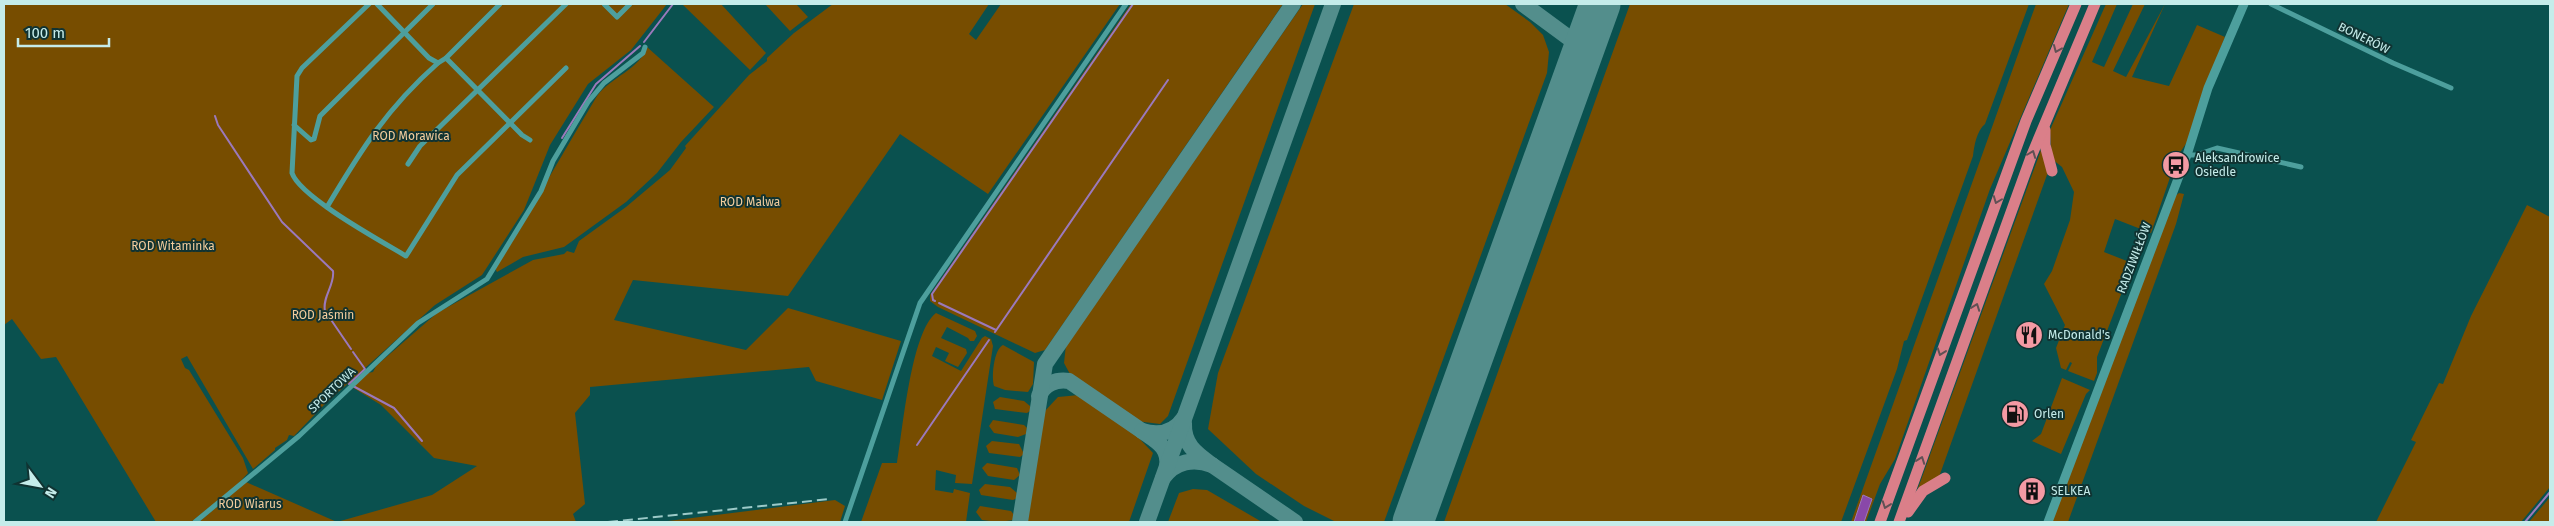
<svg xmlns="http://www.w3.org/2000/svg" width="2554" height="526" viewBox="0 0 2554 526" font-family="'Fira Sans',sans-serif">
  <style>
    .green { fill: #774d00 }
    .water { fill: #8948a9; stroke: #9b79bc }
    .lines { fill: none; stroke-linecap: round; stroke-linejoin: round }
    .stream { stroke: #9b79bc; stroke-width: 2 }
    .taxiway { stroke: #538e8c; stroke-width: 16 }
    .runway { stroke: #538e8c; stroke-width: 41 }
    .street { stroke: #4d9f9d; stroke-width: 5 }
    .secondary { stroke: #4d9f9d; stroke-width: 9 }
    .highway { stroke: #da7f89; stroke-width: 11 }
    .rail { stroke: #9ccac8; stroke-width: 2; stroke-dasharray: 10 5; stroke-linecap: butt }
    .oneway { stroke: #615155 }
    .labels { text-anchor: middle; stroke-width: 4; stroke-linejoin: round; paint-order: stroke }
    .street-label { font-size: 12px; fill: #c5ecea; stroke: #103332 }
    .park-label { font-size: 12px; fill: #f3cd9d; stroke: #103332 }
    .poi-label { font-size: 12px; fill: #c5ecea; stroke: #103332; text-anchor: start }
  </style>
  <rect width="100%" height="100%" fill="#0a514f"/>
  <g class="green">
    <path d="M4,4H667L631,50L588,84L550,145L524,210L482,275L435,305L324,405L294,436L289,435L287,440L275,448V450L253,469L187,356L181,359L185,368L189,370L243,458L248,473L234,488L191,522H156L56,357L41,359L12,319L4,325Z"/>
    <path d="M682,4H721L766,53L750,70Z"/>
    <path d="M765,4H796L808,17L790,31Z"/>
    <path d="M833,4H989L969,34L976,40L1001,4H1120L988,194L900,134L788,296L633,280L614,320L746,350L788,308L901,341L882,400L816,381L809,367L590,387V395L575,413L585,504L573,514L576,522H199L246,482L337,522L432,495L477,466L434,458L381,405L352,387L368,373L373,372L376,366L437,313L533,260L564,254L567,251L574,253L579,241L626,207L670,170L686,148L685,146L749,75L767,61V58L794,33Z"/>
    <path d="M1131,4H1283L1045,350L1035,353L938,307L930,301V295Z"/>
    <path d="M1303,4H1315L1168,416L1160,424L1136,421L1071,376L1064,363L1066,345Z"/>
    <path d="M1354,4H1505L1530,22L1543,35L1549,52L1547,73L1384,522H1336L1304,506L1256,474L1208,429L1218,373Z"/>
    <path d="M1630,4H2029L1985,124C1977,130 1974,146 1973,156L1907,340L1904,341L1897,369L1841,522H1444Z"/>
    <path d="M2036,4H2069L1990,189L1895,459L1880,484L1866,522H1851Z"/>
    <path d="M2106,4H2117L2092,62L2104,67L2133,4H2145L2113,71L2126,77L2165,4L2132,77L2169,86L2197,25L2225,37L2204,90L2189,139L2177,157L2151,233L2115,219L2104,252L2137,265L2130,271L2097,357V373L2094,381L2068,371L2072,363L2070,362L2066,370L2061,368L2056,348L2065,325L2044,284L2052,271L2070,220L2074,192L2062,167L2052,159L2050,130Z"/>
    <path d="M647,47L714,107L681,142L657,173L626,202L564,247L523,257L497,272L495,268C530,211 563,153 597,96C611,77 640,69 647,47Z"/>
    <path d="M2041,150L2048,172L1939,477L1917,491Z"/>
    <path d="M2179,193L2184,194L2176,224L2068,522H2052L2174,197Z"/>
    <path d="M2527,205L2550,217V487L2521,522H2376L2416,442L2411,440L2439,383L2443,384L2471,316Z"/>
    <path d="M936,313L975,331L977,336L974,341H970L968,338L947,327L941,338L966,349L967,353L958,367L945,361L949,353L936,347L932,356L961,371L982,338L985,336L991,339L993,346L972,484L955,483L956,475L936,470L935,490L953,493L954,489L970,493L966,522H861L882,463H897C903,429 911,332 936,313Z"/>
    <path d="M1003,345L1034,362L1033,384L1028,392L1005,390L994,386C991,377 994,349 1003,345Z"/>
    <path d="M2062,378L2090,390L2086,394L2061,454L2032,441L2041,434Z"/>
    <path d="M1079,395L1136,435L1153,453L1129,522H1027L1044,412L1058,397Z"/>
    <path d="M1000,397L1024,401L1030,406V411L1027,413L995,409L993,402Z"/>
    <path d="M993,420L1024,425L1027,428L1026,434L1018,437L994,433L989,426Z"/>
    <path d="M992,441L1019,444L1024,454L1020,457L989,453L986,446Z"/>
    <path d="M987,463L1017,468L1020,475L1014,480L988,476L982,468Z"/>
    <path d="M985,484L1010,487L1017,493V498L1013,500L981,495L979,490Z"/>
    <path d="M1193,489L1207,490L1262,522H1168L1179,493Z"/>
    <path d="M2550,497V522H2529Z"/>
    <path d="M835,500L845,506L840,522H660Z"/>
    <path d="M980,506L1011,511L1014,515V520L998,522L982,520L976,512Z"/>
  </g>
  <path class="water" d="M1863,495L1872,499L1864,522H1854Z"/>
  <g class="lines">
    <g class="stream">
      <path d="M644,42L673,4"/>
      <path d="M215,116L218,125L282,222L333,271C335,285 322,297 325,311L351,349"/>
      <path d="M562,138L596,84L640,46"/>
      <path d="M935,301L933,300L932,294L1133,4"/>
      <path d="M939,303L996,330"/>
      <path d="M995,332L1168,80"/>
      <path d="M349,384L365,369L353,352"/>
      <path d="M353,386L394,408L422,441"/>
      <path d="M917,445L989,340"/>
      <path d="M2525,522L2550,492"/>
    </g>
    <g class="taxiway">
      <path d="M1523,4L1584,49"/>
      <path d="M1039,396C1044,384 1056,379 1069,381L1142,431"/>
      <path d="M1212,465L1295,522"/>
      <path d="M1167,467C1170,447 1156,441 1142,431C1158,436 1174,433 1184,418"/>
      <path d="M1163,478C1175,461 1194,458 1212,465C1197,454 1183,445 1184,423"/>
      <path d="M1020,522L1045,364L1293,4"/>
      <path d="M1147,522L1333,4"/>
    </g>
    <path class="runway" d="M1413,522L1600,4"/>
    <g class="street">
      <path d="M369,4L302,68L297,76L292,173C300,197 381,241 406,256L457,175L566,68"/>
      <path d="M377,4L429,58L438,63L446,58L522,135L530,140"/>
      <path d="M604,4L617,17L630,4"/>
      <path d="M2271,4L2393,63L2451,88"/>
      <path d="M446,58L500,4"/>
      <path d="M294,125L311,140L314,139L320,116L433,4"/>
      <path d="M2187,155H2196L2217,148L2301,167"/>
      <path d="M408,164L420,146L566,4"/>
      <path d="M327,207C361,150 387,108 438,63"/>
      <path d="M195,522L299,436L418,323L487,279L541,191L553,161L588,102L604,83L643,53L645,47"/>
      <path d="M845,522L920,303L1126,4"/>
    </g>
    <path class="secondary" d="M2048,522L2187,155L2208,88L2244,4"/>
    <g class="highway">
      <path d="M2045,130V145L2052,171"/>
      <path d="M1908,512L1923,491L1945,478"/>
      <path d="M1880,522L2026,121L2076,4"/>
      <path d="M1899,522L2031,157L2095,4"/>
    </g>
    <path class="rail" d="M608,522L830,499"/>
  </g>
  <defs><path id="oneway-chevron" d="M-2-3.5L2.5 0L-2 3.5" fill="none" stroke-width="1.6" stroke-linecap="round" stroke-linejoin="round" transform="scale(1.25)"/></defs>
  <g class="oneway">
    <use href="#oneway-chevron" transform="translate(2057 49) rotate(113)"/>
    <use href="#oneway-chevron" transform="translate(2032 154) rotate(-69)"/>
    <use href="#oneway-chevron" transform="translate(1997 200) rotate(111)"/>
    <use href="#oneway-chevron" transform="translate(1976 307) rotate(-70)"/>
    <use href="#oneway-chevron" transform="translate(1941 352) rotate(110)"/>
    <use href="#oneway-chevron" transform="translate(1921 460) rotate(-70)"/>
    <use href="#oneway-chevron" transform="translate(1886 505) rotate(110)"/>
  </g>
  <defs>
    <g id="bus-disc" transform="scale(1.4375)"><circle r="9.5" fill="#f49aa4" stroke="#103332"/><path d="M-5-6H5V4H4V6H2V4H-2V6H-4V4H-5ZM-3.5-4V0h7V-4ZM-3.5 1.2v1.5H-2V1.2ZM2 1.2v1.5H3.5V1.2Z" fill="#111"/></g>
    <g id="restaurant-disc" transform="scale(1.4375)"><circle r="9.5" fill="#f49aa4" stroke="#103332"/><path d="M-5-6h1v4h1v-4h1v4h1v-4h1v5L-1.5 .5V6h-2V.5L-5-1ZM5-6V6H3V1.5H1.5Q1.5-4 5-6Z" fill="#111"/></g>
    <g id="fuel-disc" transform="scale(1.4375)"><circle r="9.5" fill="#f49aa4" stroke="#103332"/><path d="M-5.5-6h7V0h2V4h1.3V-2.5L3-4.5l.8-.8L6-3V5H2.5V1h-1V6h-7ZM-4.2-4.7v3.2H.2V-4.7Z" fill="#111"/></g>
    <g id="building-disc" transform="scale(1.4375)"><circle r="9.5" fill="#f49aa4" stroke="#103332"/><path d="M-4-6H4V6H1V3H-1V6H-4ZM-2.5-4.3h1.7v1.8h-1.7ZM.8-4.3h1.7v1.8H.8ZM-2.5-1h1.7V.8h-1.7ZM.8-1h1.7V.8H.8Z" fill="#111"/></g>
  </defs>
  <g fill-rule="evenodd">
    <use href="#bus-disc" x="2176" y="165"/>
    <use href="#restaurant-disc" x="2029" y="335"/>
    <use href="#fuel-disc" x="2015" y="414"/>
    <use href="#building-disc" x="2032" y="491"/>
  </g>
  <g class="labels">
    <g class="street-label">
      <text transform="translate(2364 38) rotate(26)" y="4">BONERÓW</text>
      <text transform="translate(2134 258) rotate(-69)" y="4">RADZIWIŁŁÓW</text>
      <text transform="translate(332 390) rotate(-44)" y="4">SPORTOWA</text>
    </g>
    <g class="park-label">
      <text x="411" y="140">ROD Morawica</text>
      <text x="750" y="206">ROD Malwa</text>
      <text x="173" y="250">ROD Witaminka</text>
      <text x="323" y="319">ROD Jaśmin</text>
      <text x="250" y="508">ROD Wiarus</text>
    </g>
    <g class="poi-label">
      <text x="2195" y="162">Aleksandrowice<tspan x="2195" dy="14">Osiedle</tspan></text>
      <text x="2048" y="339">McDonald's</text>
      <text x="2034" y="418">Orlen</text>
      <text x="2051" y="495">SELKEA</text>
    </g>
  </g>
  <rect width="2554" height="526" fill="none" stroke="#c5ecea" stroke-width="10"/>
  <g transform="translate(40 486) rotate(122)" stroke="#103332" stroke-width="4" paint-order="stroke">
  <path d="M0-4L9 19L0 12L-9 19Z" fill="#c5ecea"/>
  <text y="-8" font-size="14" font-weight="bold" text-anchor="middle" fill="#c5ecea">N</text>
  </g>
  <path d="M18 38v8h91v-8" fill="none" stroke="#c5ecea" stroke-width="2.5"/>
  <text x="25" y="38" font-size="15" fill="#c5ecea" stroke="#103332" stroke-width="4" paint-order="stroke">100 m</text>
</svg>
